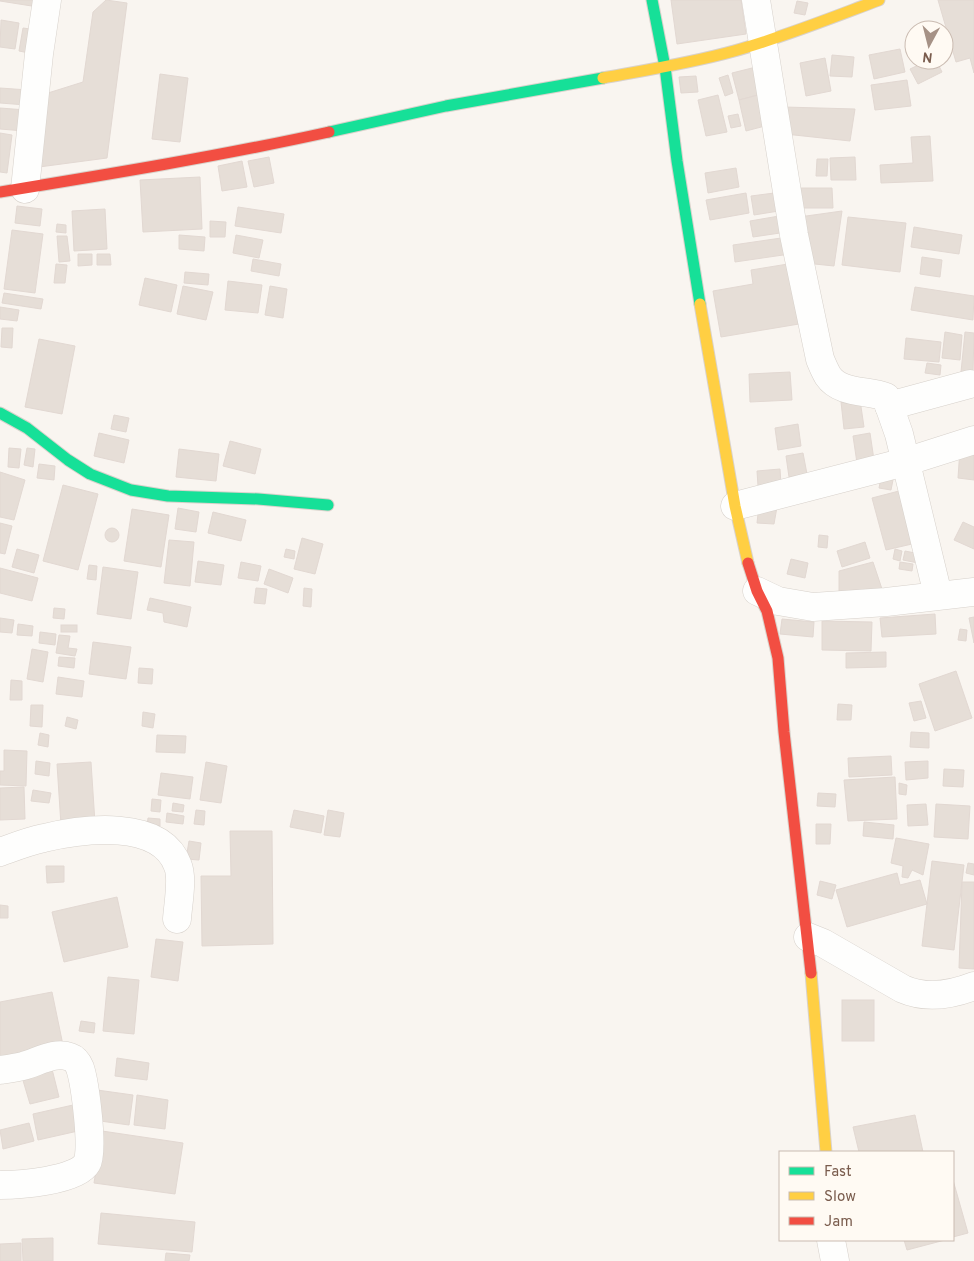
<svg xmlns="http://www.w3.org/2000/svg" width="974" height="1261" viewBox="0 0 974 1261" font-family="Overpass,sans-serif">
  <style>
    .building { fill: #e6ded7; stroke: #e2d8d2 }
    .lines { fill: none; stroke-linecap: round; stroke-linejoin: round }
    .street-casing { stroke: #d7d1cb; stroke-width: 29 }
    .fast-casing { stroke: #d9d2cb; stroke-width: 13 }
    .slow-casing { stroke: #d9d2cb; stroke-width: 13 }
    .jam-casing { stroke: #d9d2cb; stroke-width: 13 }
    .street { stroke: #fefefd; stroke-width: 28 }
    .fast { stroke: #16e098; stroke-width: 11 }
    .slow { stroke: #ffcf43; stroke-width: 11 }
    .jam { stroke: #f24e42; stroke-width: 11 }
  </style>
  <rect width="100%" height="100%" fill="#f9f5f0"/>
  <g class="building">
    <path d="M0,0H39L38,7L0,1Z"/>
    <path d="M106,0L127,3L107,158L39,167L48,93L83,82L93,12Z"/>
    <path d="M671,0H741L746,34L677,44Z"/>
    <path d="M938,0H974V73L970,58L956,62Z"/>
    <path d="M797,1L808,3L805,15L794,13Z"/>
    <path d="M1,20L19,23L15,49L0,47Z"/>
    <path d="M23,28L37,30L34,54L19,51Z"/>
    <path d="M900,49L905,72L874,79L869,55Z"/>
    <path d="M832,55L854,57L852,77L830,76Z"/>
    <path d="M825,58L831,91L806,96L800,63Z"/>
    <path d="M929,60H936L942,72L918,84L910,69Z"/>
    <path d="M756,67L762,94L739,100L732,73Z"/>
    <path d="M160,74L188,78L180,142L152,139Z"/>
    <path d="M728,75L733,93L725,96L719,78Z"/>
    <path d="M696,76L698,92L681,93L679,77Z"/>
    <path d="M907,80L911,106L875,110L871,85Z"/>
    <path d="M0,88L28,90L26,105L0,103Z"/>
    <path d="M762,94L769,125L746,131L739,100Z"/>
    <path d="M718,95L727,132L706,136L698,100Z"/>
    <path d="M784,107L855,109L850,141L785,134Z"/>
    <path d="M0,108L26,110L24,131L0,129Z"/>
    <path d="M738,114L741,126L731,128L728,116Z"/>
    <path d="M0,133L12,135L7,173L0,172Z"/>
    <path d="M930,136L933,181L881,183L880,165L913,163L911,137Z"/>
    <path d="M269,157L274,183L254,187L248,161Z"/>
    <path d="M855,157L856,180H831L830,158Z"/>
    <path d="M817,159H828L827,176H816Z"/>
    <path d="M242,161L247,187L222,191L218,166Z"/>
    <path d="M736,168L739,187L708,193L705,173Z"/>
    <path d="M200,177L202,229L143,232L140,180Z"/>
    <path d="M800,188H832L833,208H801Z"/>
    <path d="M782,192L785,210L754,215L751,196Z"/>
    <path d="M746,193L749,213L710,220L706,200Z"/>
    <path d="M17,206L42,209L40,226L15,223Z"/>
    <path d="M238,207L284,214L281,233L235,226Z"/>
    <path d="M105,209L107,249L74,251L72,211Z"/>
    <path d="M842,211L834,266L805,263L799,217Z"/>
    <path d="M785,215L787,232L753,237L750,221Z"/>
    <path d="M848,217L906,223L900,272L842,265Z"/>
    <path d="M210,221L226,222L225,237H210Z"/>
    <path d="M57,224L66,225V233L56,232Z"/>
    <path d="M914,227L962,235L959,254L911,247Z"/>
    <path d="M12,230L43,234L35,293L4,289Z"/>
    <path d="M179,235L205,237L204,251L179,249Z"/>
    <path d="M236,235L263,240L259,258L233,253Z"/>
    <path d="M57,236H67L70,261L59,262Z"/>
    <path d="M788,237L790,254L735,262L733,245Z"/>
    <path d="M78,254H92V265L78,266Z"/>
    <path d="M97,254H110L111,265H97Z"/>
    <path d="M922,257L942,260L940,277L920,274Z"/>
    <path d="M253,259L281,264L279,276L251,271Z"/>
    <path d="M794,263L805,323L721,337L713,291L753,284L751,270Z"/>
    <path d="M56,264L67,265L65,283H54Z"/>
    <path d="M185,272L209,274L208,285L184,283Z"/>
    <path d="M145,278L177,285L171,312L139,305Z"/>
    <path d="M228,281L262,285L258,313L225,310Z"/>
    <path d="M183,286L213,292L206,320L177,314Z"/>
    <path d="M270,286L287,289L283,318L265,315Z"/>
    <path d="M915,287L974,296L973,320L911,310Z"/>
    <path d="M4,293L43,299L41,309L2,303Z"/>
    <path d="M0,307L19,310L17,321L0,319Z"/>
    <path d="M2,328H13L12,348L1,347Z"/>
    <path d="M945,332L962,335L960,360L942,358Z"/>
    <path d="M965,332L974,333L973,373L961,372Z"/>
    <path d="M906,338L941,342L939,362L904,359Z"/>
    <path d="M39,339L75,346L62,414L25,407Z"/>
    <path d="M927,363L941,365L940,375L925,373Z"/>
    <path d="M790,372L792,400L750,402L749,374Z"/>
    <path d="M860,400L864,427L844,429L841,402Z"/>
    <path d="M114,415L129,418L126,432L111,429Z"/>
    <path d="M798,424L801,446L778,450L775,428Z"/>
    <path d="M99,433L129,440L124,463L94,456Z"/>
    <path d="M870,433L874,460L857,463L853,436Z"/>
    <path d="M230,441L261,449L255,474L223,466Z"/>
    <path d="M9,448L21,449L19,468L8,467Z"/>
    <path d="M27,448L35,449L33,467L24,465Z"/>
    <path d="M179,449L219,454L216,481L176,477Z"/>
    <path d="M960,449L974,450V480L958,478Z"/>
    <path d="M803,453L807,474L789,477L786,456Z"/>
    <path d="M39,464L55,466L54,480L37,478Z"/>
    <path d="M780,469L781,484L758,486L757,471Z"/>
    <path d="M0,472L25,480L14,520L0,517Z"/>
    <path d="M882,473L894,475L891,490L879,488Z"/>
    <path d="M63,485L98,494L78,570L43,561Z"/>
    <path d="M899,491L912,544L886,550L872,498Z"/>
    <path d="M759,505L777,507L774,524L757,523Z"/>
    <path d="M178,508L199,512L196,532L175,529Z"/>
    <path d="M132,509L169,515L161,567L124,561Z"/>
    <path d="M213,512L246,520L241,541L208,533Z"/>
    <path d="M963,522L974,527V549L954,540Z"/>
    <path d="M0,523L12,526L5,554L0,553Z"/>
    <circle cx="112" cy="535" r="7"/>
    <path d="M819,535L828,536L827,548L818,547Z"/>
    <path d="M302,538L323,544L315,574L294,569Z"/>
    <path d="M169,540L194,542L190,586L164,583Z"/>
    <path d="M865,542L870,558L842,567L837,551Z"/>
    <path d="M17,549L39,555L34,573L12,567Z"/>
    <path d="M286,549L295,551L294,559L284,557Z"/>
    <path d="M895,549L902,551L900,561L893,559Z"/>
    <path d="M905,551L920,554L918,563L903,560Z"/>
    <path d="M791,559L808,563L805,578L787,574Z"/>
    <path d="M198,561L224,565L221,585L195,582Z"/>
    <path d="M241,562L261,566L258,581L238,578Z"/>
    <path d="M873,562L883,592L839,594V571Z"/>
    <path d="M900,562L913,564L912,571L899,569Z"/>
    <path d="M89,565L97,566L96,580L87,579Z"/>
    <path d="M103,567L138,572L131,619L97,614Z"/>
    <path d="M0,568L38,578L32,601L0,593Z"/>
    <path d="M269,569L293,578L288,593L264,584Z"/>
    <path d="M256,588L267,589L265,604L254,603Z"/>
    <path d="M304,588L312,589L311,607L303,606Z"/>
    <path d="M150,598L191,607L187,627L164,622L163,613L147,610Z"/>
    <path d="M54,608L65,609L64,619L53,618Z"/>
    <path d="M935,614L936,634L882,637L880,618Z"/>
    <path d="M974,617V643L969,618Z"/>
    <path d="M0,618L14,620L12,633L0,632Z"/>
    <path d="M782,619L814,622L813,637L780,634Z"/>
    <path d="M822,621L872,622L871,651L822,650Z"/>
    <path d="M18,624L33,626L32,636L17,635Z"/>
    <rect x="61" y="625" width="16" height="7"/>
    <path d="M960,629L967,630L966,641L958,640Z"/>
    <path d="M40,632L56,634L55,645L39,643Z"/>
    <path d="M59,635L70,636L68,648L77,649L75,656L56,653Z"/>
    <path d="M93,642L131,647L126,679L89,674Z"/>
    <path d="M32,649L48,652L43,682L27,679Z"/>
    <path d="M886,652V667L846,668V653Z"/>
    <path d="M59,657L75,658L74,668L58,666Z"/>
    <path d="M139,668L153,669L152,684L138,683Z"/>
    <path d="M956,671L972,718L935,731L919,684Z"/>
    <path d="M58,677L84,681L82,697L56,694Z"/>
    <path d="M11,680L22,681V700H10Z"/>
    <path d="M921,701L926,718L914,721L909,703Z"/>
    <path d="M838,704L852,705L851,720H837Z"/>
    <path d="M31,705H43L42,727L30,726Z"/>
    <path d="M143,712L155,714L153,728L142,726Z"/>
    <path d="M67,717L78,720L76,729L65,726Z"/>
    <path d="M911,732L929,733V748L910,747Z"/>
    <path d="M40,733L49,735L48,747L38,745Z"/>
    <path d="M157,735L186,736L185,753L156,752Z"/>
    <path d="M4,750L27,751L26,786L0,785V771H4Z"/>
    <path d="M891,756L892,775L849,777L848,758Z"/>
    <path d="M36,761L50,763L49,776L35,774Z"/>
    <path d="M928,761V778L906,780L905,762Z"/>
    <path d="M91,762L95,823L61,825L57,764Z"/>
    <path d="M206,762L227,766L221,803L200,800Z"/>
    <path d="M944,769L964,770L963,787L943,786Z"/>
    <path d="M161,773L193,777L190,799L158,795Z"/>
    <path d="M895,777L897,819L848,821L844,780Z"/>
    <path d="M899,783L907,785L906,795L899,794Z"/>
    <path d="M24,787L25,819L0,820V788Z"/>
    <path d="M33,790L51,793L49,803L31,801Z"/>
    <path d="M818,793L836,794L835,807L817,806Z"/>
    <path d="M152,799L161,800L160,812L151,811Z"/>
    <path d="M173,803L184,805L183,812L172,811Z"/>
    <path d="M926,804L928,825L908,826L907,805Z"/>
    <path d="M936,804L970,806L968,839L934,837Z"/>
    <path d="M196,810L205,811L204,825L194,824Z"/>
    <path d="M294,810L324,816L321,833L290,827Z"/>
    <path d="M328,810L344,813L340,837L324,835Z"/>
    <path d="M167,813L184,816L183,824L166,822Z"/>
    <path d="M148,818L160,819V826H147Z"/>
    <path d="M864,822L894,825L893,839L863,836Z"/>
    <path d="M816,824H831L830,844H816Z"/>
    <path d="M230,831H272L273,944L202,946L201,876H231Z"/>
    <path d="M896,838L929,844L923,875L912,870L908,878L902,877L903,866L891,863Z"/>
    <path d="M189,841L201,843L199,860L186,859Z"/>
    <path d="M932,861L964,865L954,950L922,946Z"/>
    <path d="M968,863L974,864V875L966,873Z"/>
    <path d="M46,866H64V882L47,883Z"/>
    <path d="M897,873L900,885L920,880L927,904L847,927L836,890Z"/>
    <path d="M820,881L836,885L832,899L817,895Z"/>
    <path d="M962,882H974V969L959,968Z"/>
    <path d="M117,897L128,947L64,962L52,912Z"/>
    <path d="M0,905L8,906V918H0Z"/>
    <path d="M156,939L183,942L178,981L151,977Z"/>
    <path d="M108,977L139,980L134,1034L103,1031Z"/>
    <path d="M52,992L64,1050L0,1062V1002Z"/>
    <rect x="842" y="1000" width="32" height="41"/>
    <path d="M81,1021L95,1023L94,1033L79,1031Z"/>
    <path d="M117,1058L149,1063L147,1080L115,1076Z"/>
    <path d="M52,1069L59,1097L30,1104L22,1077Z"/>
    <path d="M97,1090L133,1095L129,1125L93,1120Z"/>
    <path d="M137,1095L168,1100L165,1129L134,1125Z"/>
    <path d="M73,1105L78,1131L38,1140L33,1114Z"/>
    <path d="M915,1115L923,1152H859L853,1127Z"/>
    <path d="M29,1123L34,1141L3,1149L0,1130Z"/>
    <path d="M102,1131L183,1143L175,1194L94,1183Z"/>
    <path d="M953,1180L968,1233L953,1237Z"/>
    <path d="M101,1213L195,1222L192,1252L98,1244Z"/>
    <path d="M53,1238V1261H23L22,1239Z"/>
    <path d="M904,1240H945L907,1250Z"/>
    <path d="M21,1243V1261H0V1244Z"/>
    <path d="M166,1253L190,1255L189,1261H165Z"/>
  </g>
  <g class="lines">
    <g class="street-casing">
      <g id="street">
        <path d="M756,0L794,235L820,359C822,364 825,371 828,376C840,394 868,390 886,397L899,434L938,595"/>
        <path d="M25,189L39,54L47,0"/>
        <path d="M889,406L970,384"/>
        <path d="M735,506L905,462L974,440"/>
        <path d="M757,591L778,601L813,607L886,602L974,592"/>
        <path d="M0,852C14,847 29,841 44,838C82,829 161,818 178,866C183,879 178,904 177,919"/>
        <path d="M808,937L823,943L903,989C926,999 951,995 974,986"/>
        <path d="M0,1070C7,1069 15,1068 23,1066C38,1062 55,1051 70,1057C76,1059 78,1063 80,1068C85,1083 94,1151 87,1163C77,1181 19,1185 0,1185"/>
        <path d="M831,1240L835,1261"/>
      </g>
    </g>
    <g class="fast-casing">
      <g id="fast">
        <path d="M652,0L665,67L677,161L700,304"/>
        <path d="M329,132L446,106L603,78"/>
        <path d="M0,413L27,428L68,460L90,474L131,490L168,496L258,499L328,505"/>
      </g>
    </g>
    <g class="slow-casing">
      <g id="slow">
        <path d="M603,78C647,70 691,63 734,51C784,37 831,18 879,0"/>
        <path d="M700,304L735,506L748,563"/>
        <path d="M811,973L826,1152"/>
      </g>
    </g>
    <g class="jam-casing">
      <g id="jam">
        <path d="M0,192C110,174 220,156 329,132"/>
        <path d="M748,563L757,591L767,611L778,658L784,732L811,973"/>
      </g>
    </g>
    <use href="#street" class="street"/>
    <use href="#fast" class="fast"/>
    <use href="#slow" class="slow"/>
    <use href="#jam" class="jam"/>
  </g>
  <rect x="779" y="1151" width="175" height="90" fill="#fffaf3" stroke="#cabbb1"/>
  <rect x="789" y="1167" width="25" height="8" fill="#16e098" stroke="#cabbb1"/>
  <text x="824" y="1176" font-size="15" fill="#7a5c4d">Fast</text>
  <rect x="789" y="1192" width="25" height="8" fill="#ffcf43" stroke="#cabbb1"/>
  <text x="824" y="1201" font-size="15" fill="#7a5c4d">Slow</text>
  <rect x="789" y="1217" width="25" height="8" fill="#f24e42" stroke="#cabbb1"/>
  <text x="824" y="1226" font-size="15" fill="#7a5c4d">Jam</text>
  <g transform="translate(929 45) rotate(187)"><circle r="24" fill="#fffaf3" stroke="#cabbb1"/>
  <path d="M0-4L9 19L0 12L-9 19Z" fill="#a69286"/>
  <text y="-8" font-size="14" font-weight="bold" text-anchor="middle" fill="#7a5c4d">N</text>
  </g>
</svg>
